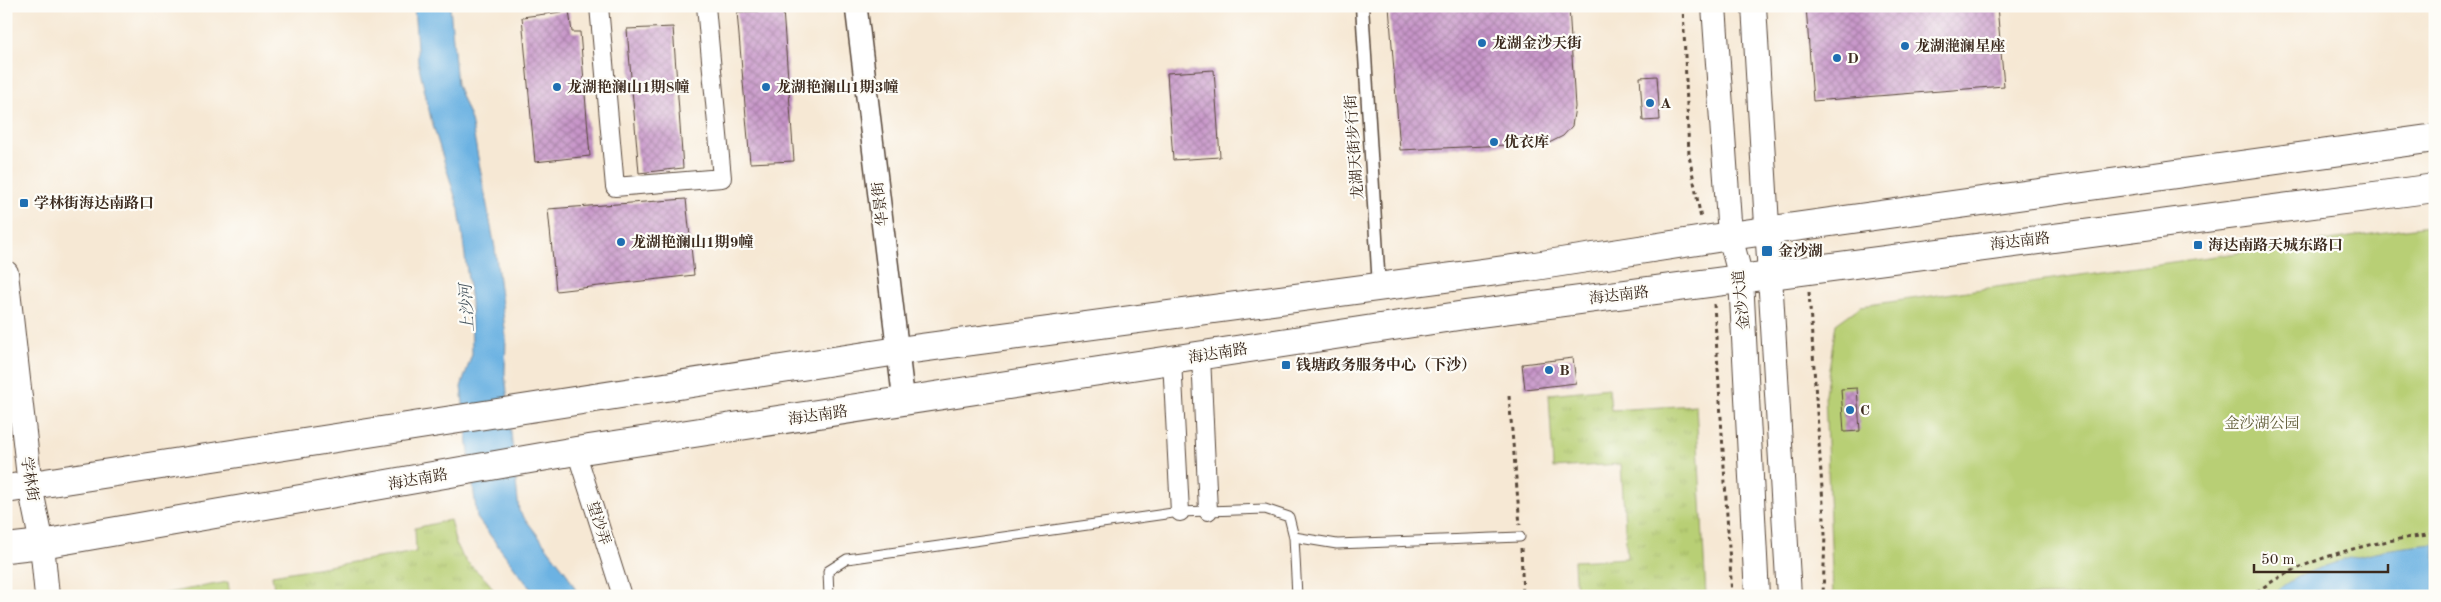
<svg xmlns="http://www.w3.org/2000/svg" width="2441" height="602" viewBox="0 0 2441 602" font-family="'Old Standard TT','Noto Serif SC',serif">
  <style>
    .grass { fill: url(#grass-tufts); stroke: #7a7c49 }
    .park { fill: #b8cf74; stroke: #7a7c49 }
    .water { fill: #6cb2e2; stroke: #546e80 }
    .building { fill: url(#building-cross-hatch) }
    .lines { fill: none; stroke-linecap: round; stroke-linejoin: round }
    .service-casing { stroke: #574639; stroke-width: 11 }
    .pedestrian-casing { stroke: #574639; stroke-width: 15 }
    .minor-casing { stroke: #574639; stroke-width: 20 }
    .tertiary-casing { stroke: #574639; stroke-width: 24 }
    .secondary-casing { stroke: #574639; stroke-width: 26 }
    .primary-casing { stroke: #574639; stroke-width: 30 }
    .path { stroke: #574639; stroke-width: 3; stroke-dasharray: 4 4; stroke-linecap: butt }
    .service { stroke: #fff; stroke-width: 9 }
    .pedestrian { stroke: #fff; stroke-width: 12 }
    .minor { stroke: #fff; stroke-width: 18 }
    .tertiary { stroke: #fff; stroke-width: 21 }
    .secondary { stroke: #fff; stroke-width: 24 }
    .primary { stroke: #fff; stroke-width: 28 }
    .poi-dot { fill: #1f6fb2; stroke: #fdfcf7; stroke-width: 2 }
    .labels { text-anchor: middle; stroke-width: 4.5; stroke-linejoin: round; paint-order: stroke }
    .poi-label { font-size: 15px; font-weight: bold; fill: #3b2a1e; stroke: #fdfcf7; text-anchor: start }
    .street-label { font-size: 15px; fill: #3b2a1e; stroke: #fdfcf7 }
    .park-label { font-size: 15px; fill: #605c38; stroke: #fdfcf7 }
    .water-label { font-size: 16px; font-style: italic; fill: #4c5a63; stroke: #fdfcf7 }
  </style>
  <defs>
    <pattern id="grass-tufts" width="24" height="20" patternUnits="userSpaceOnUse" patternTransform="scale(1.25)"><rect width="24" height="20" fill="#b8cf74"/><path d="M3 7l-1-3M5 7V3M7 7l1-3M15 17l-1-3M17 17v-4M19 17l1-3" fill="none" stroke="#9fb264"/></pattern>
    <pattern id="building-cross-hatch" width="8" height="8" patternUnits="userSpaceOnUse" patternTransform="scale(1.25)"><rect width="8" height="8" fill="#c795c9"/><path d="M0 0l8 8M0 8l8-8" fill="none" stroke="#a37aa3"/></pattern>
  </defs>
  <rect width="100%" height="100%" fill="#fdfcf7"/>
  <filter id="ink" filterUnits="userSpaceOnUse"><feTurbulence type="fractalNoise" baseFrequency=".02" numOctaves="2"/><feDisplacementMap in="SourceGraphic" scale="10" xChannelSelector="R" yChannelSelector="G"/><feConvolveMatrix kernelMatrix="1 2 1 2 8 2 1 2 1" color-interpolation-filters="sRGB"/></filter>
  <filter id="wash" filterUnits="userSpaceOnUse"><feTurbulence type="fractalNoise" baseFrequency=".0096" numOctaves="4" result="noise"/><feDisplacementMap in="SourceGraphic" scale="20" xChannelSelector="R" yChannelSelector="G"/><feGaussianBlur stdDeviation="1.12" result="paint"/><feColorMatrix in="noise" values="0 0 0 0 0 0 0 0 0 0 0 0 0 0 0 0 0 1.4 0 .05"/><feComposite in="paint" operator="in"/></filter>
  <g filter="url(#wash)">
    <rect width="100%" height="100%" fill="#f6e8d4"/>
    <g class="grass">
      <path d="M1609,388L1611,410L1696,405L1706,596H1576L1574,561L1627,558L1621,464L1553,468L1549,394Z"/>
      <path d="M450,520C453,530 454,542 459,551C468,569 490,576 496,596H275L272,575L416,552L415,528Z"/>
      <path d="M228,582L230,596H150Z"/>
    </g>
    <path class="park" d="M2435,225V596H1833L1825,394L1836,324L1861,306Z"/>
    <g class="water">
      <path d="M414,6H450L457,85L471,120L495,248L506,337L505,373L519,511L566,572L579,596H536L477,518L461,387L472,354L471,303L459,209L431,119L418,62Z"/>
      <path d="M2435,544V596H2270C2278,590 2287,582 2296,578C2337,558 2389,547 2435,544Z"/>
    </g>
    <g id="blocks">
      <g class="building">
        <path d="M1389,6H1569L1575,107L1572,126L1563,136L1549,143L1400,150Z"/>
        <path d="M1806,6H1997L2004,86L1813,101Z"/>
        <path d="M783,10L794,161L750,163L737,12Z"/>
        <path d="M569,11L572,32H580L590,156L535,162L522,17Z"/>
        <path d="M673,27L683,168L639,173L627,29Z"/>
        <path d="M1214,70L1220,157L1173,160L1167,73Z"/>
        <path d="M1657,76L1660,120L1643,121L1640,77Z"/>
        <path d="M686,199L694,275L556,291L548,209Z"/>
        <path d="M1573,358L1576,383L1525,389L1522,364Z"/>
        <path d="M1857,388L1860,431L1844,432L1841,389Z"/>
      </g>
    </g>
  </g>
  <g filter="url(#ink)">
    <use href="#blocks" fill-opacity="0" stroke="#574639" stroke-width="1"/>
    <g class="lines">
      <g class="service-casing">
        <g id="service">
          <path d="M1294,537L1337,544L1520,537"/>
          <path d="M829,596L828,571L847,559L1180,512L1265,509L1289,517L1294,537L1297,596"/>
        </g>
      </g>
      <g class="pedestrian-casing">
        <path id="pedestrian" d="M1362,6L1379,287"/>
      </g>
      <g class="minor-casing">
        <g id="minor">
          <path d="M599,6L615,187L722,178L706,6"/>
          <path d="M1201,356L1208,511"/>
          <path d="M1172,360L1180,512"/>
          <path d="M576,451L622,596"/>
        </g>
      </g>
      <g class="tertiary-casing">
        <path id="tertiary" d="M856,6L904,402"/>
      </g>
      <g class="secondary-casing">
        <g id="secondary">
          <path d="M1714,6L1730,236L1741,278L1757,596"/>
          <path d="M1754,6L1789,596"/>
          <path d="M6,273L30,486L42,544L47,596"/>
        </g>
      </g>
      <g class="primary-casing">
        <g id="primary">
          <path d="M6,489L898,351L1535,266L1730,236L2435,138"/>
          <path d="M6,548L42,544L576,451L1465,315L2435,188"/>
        </g>
      </g>
      <g class="path">
        <path d="M1683,6L1689,155L1701,219"/>
        <path d="M1809,292L1825,534L1823,596"/>
        <path d="M1714,304L1732,596"/>
        <path d="M1509,396L1520,525"/>
        <path d="M1521,548L1523,596"/>
        <path d="M2250,596C2263,588 2276,578 2290,572C2336,550 2384,540 2435,534"/>
      </g>
      <use href="#service" class="service"/>
      <use href="#pedestrian" class="pedestrian"/>
      <use href="#minor" class="minor"/>
      <use href="#tertiary" class="tertiary"/>
      <use href="#secondary" class="secondary"/>
      <use href="#primary" class="primary"/>
    </g>
  </g>
  <g class="poi-dot">
    <circle cx="1482" cy="43" r="5"/>
    <circle cx="1905" cy="46" r="5"/>
    <circle cx="1837" cy="58" r="5"/>
    <circle cx="557" cy="87" r="5"/>
    <circle cx="766" cy="87" r="5"/>
    <circle cx="1650" cy="103" r="5"/>
    <circle cx="1494" cy="142" r="5"/>
    <rect x="19" y="198" width="10" height="10" rx="2.5"/>
    <circle cx="621" cy="242" r="5"/>
    <rect x="2193" y="240" width="10" height="10" rx="2.5"/>
    <rect x="1761" y="245" width="12" height="12" rx="2.5"/>
    <rect x="1281" y="360" width="10" height="10" rx="2.5"/>
    <circle cx="1549" cy="370" r="5"/>
    <circle cx="1850" cy="410" r="5"/>
  </g>
  <g class="labels">
    <g class="poi-label">
      <text x="1492" y="48">龙湖金沙天街</text>
      <text x="1915" y="51">龙湖滟澜星座</text>
      <text x="1847" y="63">D</text>
      <text x="567" y="92">龙湖艳澜山1期8幢</text>
      <text x="776" y="92">龙湖艳澜山1期3幢</text>
      <text x="1660" y="108">A</text>
      <text x="1504" y="147">优衣库</text>
      <text x="34" y="208">学林街海达南路口</text>
      <text x="631" y="247">龙湖艳澜山1期9幢</text>
      <text x="2208" y="250">海达南路天城东路口</text>
      <text x="1778" y="256">金沙湖</text>
      <text x="1296" y="370">钱塘政务服务中心（下沙）</text>
      <text x="1559" y="375">B</text>
      <text x="1860" y="415">C</text>
    </g>
    <g class="street-label">
      <text transform="translate(1354 147) rotate(-94)" y="5">龙湖天街步行街</text>
      <text transform="translate(880 204) rotate(-97)" y="5">华景街</text>
      <text transform="translate(2020 241) rotate(-7)" y="5">海达南路</text>
      <text transform="translate(1619 295) rotate(-7)" y="5">海达南路</text>
      <text transform="translate(1741 300) rotate(-96)" y="5">金沙大道</text>
      <text transform="translate(1218 353) rotate(-9)" y="5">海达南路</text>
      <text transform="translate(818 415) rotate(-8)" y="5">海达南路</text>
      <text transform="translate(30 479) rotate(81)" y="5">学林街</text>
      <text transform="translate(418 479) rotate(-10)" y="5">海达南路</text>
      <text transform="translate(599 523) rotate(72)" y="5">望沙弄</text>
    </g>
    <g class="park-label">
      <text x="2262" y="428">金沙湖公园</text>
    </g>
    <g class="water-label">
      <text transform="translate(466 308) rotate(-93)" y="6">上沙河</text>
    </g>
  </g>
  <rect width="2441" height="602" fill="none" stroke="#fdfcf7" stroke-width="25"/>
  <path d="M2254 564v8h134v-8" fill="none" stroke="#3b2a1e" stroke-width="2.5"/>
  <text x="2261" y="564" font-size="15" fill="#3b2a1e" stroke="#fdfcf7" stroke-width="4" paint-order="stroke">50 m</text>
</svg>
